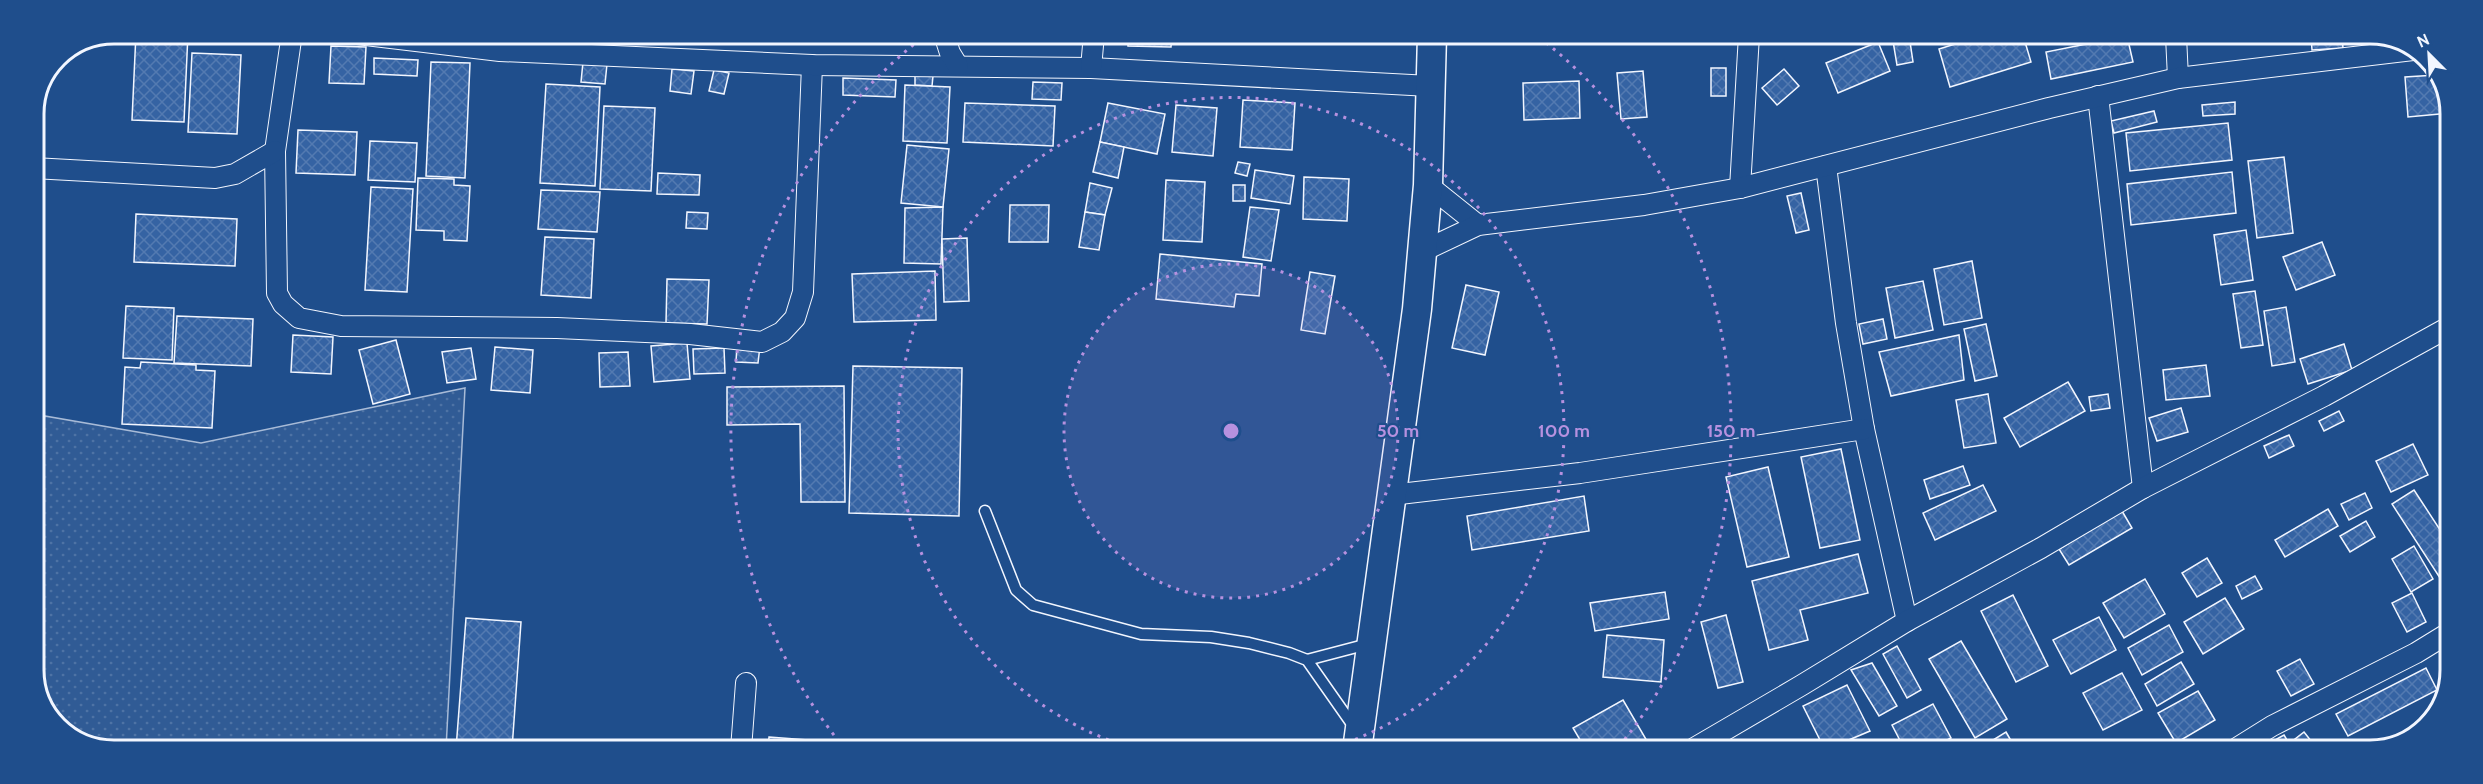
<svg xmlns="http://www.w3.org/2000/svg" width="2483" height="784" viewBox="0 0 2483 784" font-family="Cabin,sans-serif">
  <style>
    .grass { fill: url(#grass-dots); stroke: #a8bbd7; stroke-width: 1.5 }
    .building { fill: url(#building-cross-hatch); stroke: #f2f6ff; stroke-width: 1.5 }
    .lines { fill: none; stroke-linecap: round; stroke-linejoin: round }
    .service-casing { stroke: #f2f6ff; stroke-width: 13 }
    .minor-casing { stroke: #f2f6ff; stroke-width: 22 }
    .secondary-casing { stroke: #f2f6ff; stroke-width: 31 }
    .service { stroke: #1f4e8c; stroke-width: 10 }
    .minor { stroke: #1f4e8c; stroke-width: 20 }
    .secondary { stroke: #1f4e8c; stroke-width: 28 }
    .ring { fill: none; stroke: #b691df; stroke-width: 3; stroke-dasharray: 3 6 }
    .rim { fill: none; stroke: #f2f6ff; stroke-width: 3 }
    .centre { fill: #b691df; stroke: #1f4e8c; stroke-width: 3 }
    .ring-label { font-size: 18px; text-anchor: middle; font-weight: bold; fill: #b691df; stroke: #1f4e8c; stroke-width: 4.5; stroke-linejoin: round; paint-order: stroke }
  </style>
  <defs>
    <pattern id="grass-dots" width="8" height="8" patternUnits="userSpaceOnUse" patternTransform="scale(1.5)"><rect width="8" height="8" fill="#305b95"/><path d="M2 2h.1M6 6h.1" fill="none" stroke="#4e73a5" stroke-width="1.8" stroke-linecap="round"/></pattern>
    <pattern id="building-cross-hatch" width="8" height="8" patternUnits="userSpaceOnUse" patternTransform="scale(1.5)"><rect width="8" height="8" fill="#3563a3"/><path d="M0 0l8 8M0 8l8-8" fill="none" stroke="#537ab1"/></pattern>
  </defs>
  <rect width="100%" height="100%" fill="#1f4e8c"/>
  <path class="grass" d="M465,388L446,749L92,748L50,720L33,676V414L201,443Z"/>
  <g class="building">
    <path d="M136,33H188L184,122L132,120Z"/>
    <path d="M1128,34H1172L1171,47L1128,46Z"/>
    <path d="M1792,35H1879V36L1793,43Z"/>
    <path d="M1892,35H1909L1913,62L1897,65Z"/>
    <path d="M1984,35H2023L2031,62L1950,87L1939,49Z"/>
    <path d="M2127,36L2133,62L2051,79L2046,52Z"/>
    <path d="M2311,36H2342L2343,48L2312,50Z"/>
    <path d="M1878,42L1890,71L1838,93L1826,63Z"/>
    <path d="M331,46L366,47L364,84L329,83Z"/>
    <path d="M192,53L241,55L237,134L188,132Z"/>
    <path d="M374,58L418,60L417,76L374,74Z"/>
    <path d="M431,62L470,63L465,178L426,176Z"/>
    <path d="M583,62L607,64L605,84L581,82Z"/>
    <rect x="1711" y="68" width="15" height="28"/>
    <path d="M672,69L694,71L691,94L670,91Z"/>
    <path d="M1784,69L1799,86L1777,105L1762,88Z"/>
    <path d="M714,70L729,73L724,94L709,91Z"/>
    <path d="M1643,71L1647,117L1621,119L1617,73Z"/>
    <path d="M2436,75L2450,108V113L2408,117L2405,77Z"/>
    <path d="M915,76H933L932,86L915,85Z"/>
    <path d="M843,78L896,80L895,97L843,95Z"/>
    <path d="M1579,81L1580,118L1524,120L1523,83Z"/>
    <path d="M1033,82L1062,83L1061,100L1032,99Z"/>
    <path d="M546,84L600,87L595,186L540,183Z"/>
    <path d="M905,85L950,87L947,143L903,141Z"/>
    <path d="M1243,100L1295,103L1292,150L1240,147Z"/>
    <path d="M2235,102V114L2203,116L2202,105Z"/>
    <path d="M965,103L1055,106L1053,146L963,142Z"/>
    <path d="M1108,103L1165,114L1157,154L1100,142Z"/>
    <path d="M1176,105L1217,108L1213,156L1172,152Z"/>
    <path d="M604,106L655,108L651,191L600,189Z"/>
    <path d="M2154,111L2157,122L2114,133L2111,121Z"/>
    <path d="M2228,123L2232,160L2130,171L2126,133Z"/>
    <path d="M298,130L357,132L355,175L296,173Z"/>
    <path d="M370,141L417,143L415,182L368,180Z"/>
    <path d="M1100,142L1124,147L1118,178L1093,172Z"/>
    <path d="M907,145L949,149L943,207L901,203Z"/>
    <path d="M2284,157L2293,233L2257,238L2248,161Z"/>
    <path d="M1238,162L1250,164L1247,176L1235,173Z"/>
    <path d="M1255,170L1294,176L1290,204L1251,198Z"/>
    <path d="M2232,172L2236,213L2131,225L2127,184Z"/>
    <path d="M658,173L700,175L699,195L657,194Z"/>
    <path d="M1304,177L1349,179L1347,221L1303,219Z"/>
    <path d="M418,178L454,179V185L470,186L467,241L444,240V231L416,230Z"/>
    <path d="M1166,180L1205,182L1202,242L1163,240Z"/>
    <path d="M1090,183L1112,188L1105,215L1085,212Z"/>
    <rect x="1233" y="185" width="12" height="16"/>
    <path d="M371,187L413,189L407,292L365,290Z"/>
    <path d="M541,190L600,192L597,232L538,229Z"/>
    <path d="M1801,193L1809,230L1796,233L1787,196Z"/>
    <path d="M1010,205H1049L1048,242H1009Z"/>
    <path d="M943,207L941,264L904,263L905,208Z"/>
    <path d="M1250,207L1279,210L1271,261L1243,257Z"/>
    <path d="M687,212L708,213L707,229L686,228Z"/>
    <path d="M1085,212L1105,215L1099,250L1079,247Z"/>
    <path d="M136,214L237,219L235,266L134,262Z"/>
    <path d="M2246,230L2253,280L2221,285L2214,235Z"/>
    <path d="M545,237L594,239L591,298L541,295Z"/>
    <path d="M967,238L969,301L944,302L942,239Z"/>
    <path d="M2322,242L2335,275L2296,290L2283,257Z"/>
    <path d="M1160,254L1262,264L1259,296L1236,294L1234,307L1156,299Z"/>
    <path d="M1972,261L1982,318L1944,325L1934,269Z"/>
    <path d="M935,271L936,320L854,322L852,274Z"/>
    <path d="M1310,272L1335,276L1325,334L1301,330Z"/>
    <path d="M667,279L709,280L707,324L666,323Z"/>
    <path d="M1923,281L1933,330L1895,338L1886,288Z"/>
    <path d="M1466,285L1499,292L1485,355L1452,348Z"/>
    <path d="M2255,291L2263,345L2241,348L2233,294Z"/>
    <path d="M126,306L174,308L172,360L123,358Z"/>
    <path d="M2286,307L2295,362L2272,366L2264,311Z"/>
    <path d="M177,316L253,319L251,366L174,363Z"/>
    <path d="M1883,319L1887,339L1863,344L1859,324Z"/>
    <path d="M1986,324L1997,376L1975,381L1964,329Z"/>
    <path d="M293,335L333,337L331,374L291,372Z"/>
    <path d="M1959,335L1964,380L1891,396L1879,352Z"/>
    <path d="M396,340L410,394L373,404L359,350Z"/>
    <path d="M687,343L690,379L654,382L651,346Z"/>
    <path d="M2344,344L2352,370L2308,384L2300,359Z"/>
    <path d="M737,345L760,346L758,363L736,362Z"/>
    <path d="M495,347L533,350L530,393L491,390Z"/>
    <path d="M471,348L476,379L447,383L442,352Z"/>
    <path d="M724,348L725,373L694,374L693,349Z"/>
    <path d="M628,352L630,386L600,387L599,353Z"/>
    <path d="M141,362L196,365V370L215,371L212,428L122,424L125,367L140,368Z"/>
    <path d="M2206,365L2210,396L2166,400L2163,370Z"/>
    <path d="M853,366L962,368L959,516L849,513Z"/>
    <path d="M2068,382L2085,411L2020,447L2004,418Z"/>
    <path d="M844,386L845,502H801L800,424L727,425V387Z"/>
    <path d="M1988,394L1996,443L1964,448L1956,400Z"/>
    <path d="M2108,394L2110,408L2091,411L2089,397Z"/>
    <path d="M2181,408L2188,432L2157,441L2149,418Z"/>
    <path d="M2339,411L2344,421L2324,431L2319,421Z"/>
    <path d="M2289,435L2294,446L2269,458L2264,446Z"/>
    <path d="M2413,444L2428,475L2391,492L2376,461Z"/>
    <path d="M1841,449L1860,540L1820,548L1801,457Z"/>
    <path d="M1963,466L1970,485L1930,499L1924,480Z"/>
    <path d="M1768,467L1789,557L1747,567L1726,477Z"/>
    <path d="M1983,485L1996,511L1935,540L1923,513Z"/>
    <path d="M2414,490L2448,542V573L2440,578L2392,504Z"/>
    <path d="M2365,493L2372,508L2349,520L2341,504Z"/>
    <path d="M1584,496L1589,531L1472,550L1467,516Z"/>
    <path d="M2328,509L2338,526L2285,557L2275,540Z"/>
    <path d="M2122,511L2132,528L2069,565L2059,549Z"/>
    <path d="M2366,521L2375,537L2350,552L2340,536Z"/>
    <path d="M2414,546L2433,579L2411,592L2392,559Z"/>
    <path d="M1858,554L1868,593L1800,610L1808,640L1769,650L1752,581Z"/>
    <path d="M2207,558L2222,583L2197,597L2182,573Z"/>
    <path d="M2255,576L2262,589L2242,599L2236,586Z"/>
    <path d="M2145,579L2165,614L2124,638L2103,603Z"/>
    <path d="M1665,592L1669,619L1595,631L1590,603Z"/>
    <path d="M2412,593L2426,622L2407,632L2392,603Z"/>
    <path d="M2013,595L2048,666L2016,682L1981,611Z"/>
    <path d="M2225,598L2244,629L2203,654L2184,622Z"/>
    <path d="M1726,615L1743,682L1718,688L1701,622Z"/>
    <path d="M2099,617L2116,650L2071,674L2053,640Z"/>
    <path d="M466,618L521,622L512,749H456Z"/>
    <path d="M2169,625L2183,652L2142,675L2128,648Z"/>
    <path d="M1607,635L1664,640L1661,682L1603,677Z"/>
    <path d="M1961,641L2007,719L1975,738L1929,659Z"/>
    <path d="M1897,646L1921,690L1907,698L1883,654Z"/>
    <path d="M2300,659L2314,684L2291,696L2277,671Z"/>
    <path d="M2181,662L2194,684L2157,706L2145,684Z"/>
    <path d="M1872,663L1897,706L1879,716L1851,670Z"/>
    <path d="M2426,668L2437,690L2348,736L2336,714Z"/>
    <path d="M2122,673L2142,710L2103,730L2083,693Z"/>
    <path d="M1847,685L1870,731L1825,750L1803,706Z"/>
    <path d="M2198,691L2215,720L2176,743L2158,713Z"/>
    <path d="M1623,700L1647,741L1631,750H1586L1573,728Z"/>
    <path d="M1933,704L1951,738L1927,750H1905L1892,725Z"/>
    <path d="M2006,732L2017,751H1975Z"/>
    <path d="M2304,732L2319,751H2296L2290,743Z"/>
    <path d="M2284,735L2293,750L2255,751Z"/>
    <path d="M769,737L886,746L885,749H768Z"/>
    <path d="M2362,740L2368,751H2345Z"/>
  </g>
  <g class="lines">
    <g class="service-casing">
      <g id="service">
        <path d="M985,511L1016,590L1033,605L1141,634L1211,637L1249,643L1289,653L1307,660L1354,727"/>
        <path d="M1307,660L1368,644"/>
      </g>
    </g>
    <g class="minor-casing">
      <g id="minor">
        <path d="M292,33L275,151L277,293L283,304L299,318L341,326L557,328L690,334L762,342L782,332L795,318L803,292L812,65"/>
        <path d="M349,33L500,51L812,65L1091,68L1430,86"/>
        <path d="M944,34L950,53L958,66"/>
        <path d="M2176,36L2178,78"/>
        <path d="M1091,68L1094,34"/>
        <path d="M2098,96L2143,488"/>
        <path d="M1826,166L1846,323L1864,429L1907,621"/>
        <path d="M33,168L215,178L235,174L275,151"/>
        <path d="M1428,185L1478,225"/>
        <path d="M1740,188L1749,35"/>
        <path d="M1421,252L1478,225L1644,205L1740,188L2049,108L2178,78L2413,50"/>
        <path d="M1391,495L1580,473L1864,429"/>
        <path d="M741,749L746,683"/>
        <path d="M1691,750L1802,685L1907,621L2041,548L2143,488L2324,396L2449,327"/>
        <path d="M2232,751L2272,726L2416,653L2447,634"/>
      </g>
    </g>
    <g class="secondary-casing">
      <path id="secondary" d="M1357,750L1417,309L1428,185L1432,35"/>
    </g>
    <use href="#service" class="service"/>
    <use href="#minor" class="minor"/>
    <use href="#secondary" class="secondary"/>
  </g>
  <circle cx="1231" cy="431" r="167" fill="#b691df" fill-opacity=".12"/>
  <g class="ring">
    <circle cx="1231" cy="431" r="167"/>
    <path d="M1134 749A333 333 0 1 1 1328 749"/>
    <path d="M845 749A500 500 0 0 1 927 34M1539 37A500 500 0 0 1 1617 749"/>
  </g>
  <path d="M0 0H2483V784H0ZM114 44H2370A70 70 0 0 1 2440 114V670A70 70 0 0 1 2370 740H114A70 70 0 0 1 44 670V114A70 70 0 0 1 114 44Z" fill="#1f4e8c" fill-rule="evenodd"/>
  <path class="rim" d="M114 44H2370A70 70 0 0 1 2440 114V670A70 70 0 0 1 2370 740H114A70 70 0 0 1 44 670V114A70 70 0 0 1 114 44Z"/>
  <circle cx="1231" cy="431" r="9" class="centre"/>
  <g class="ring-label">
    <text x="1398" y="437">50 m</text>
    <text x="1564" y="437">100 m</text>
    <text x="1731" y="437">150 m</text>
  </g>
  <g transform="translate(2429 54) rotate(336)" stroke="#1f4e8c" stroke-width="4.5" paint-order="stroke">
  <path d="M0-4.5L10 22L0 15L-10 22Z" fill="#f2f6ff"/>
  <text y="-9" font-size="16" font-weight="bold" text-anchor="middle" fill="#f2f6ff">N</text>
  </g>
</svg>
